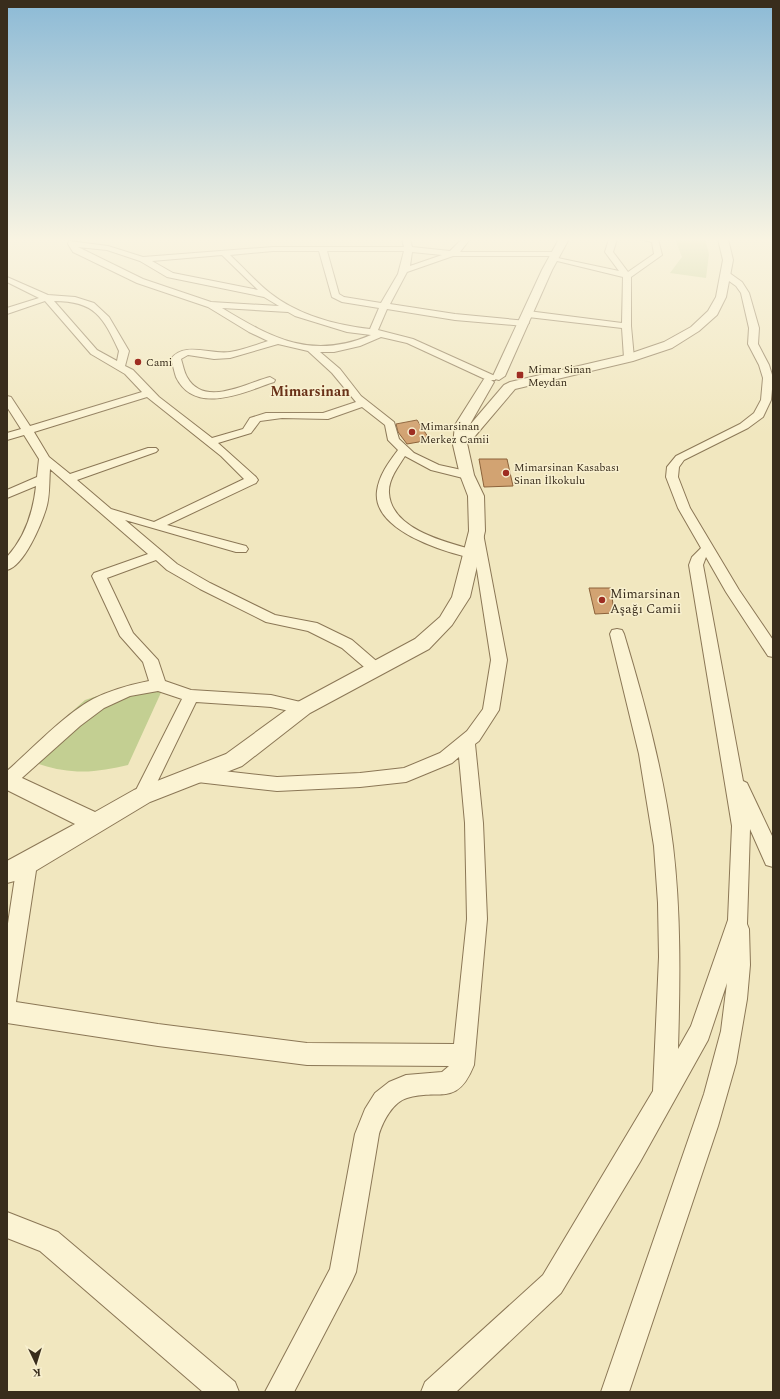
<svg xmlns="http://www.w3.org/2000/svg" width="780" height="1399" viewBox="0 0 780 1399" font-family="Spectral,serif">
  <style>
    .green { fill: #c3cf92 }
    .building { fill: #d2a372; stroke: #8c623a }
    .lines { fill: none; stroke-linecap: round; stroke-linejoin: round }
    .minor-casing { stroke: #8b7756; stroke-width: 2 }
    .tertiary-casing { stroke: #8b7756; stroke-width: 2 }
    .minor { fill: #fbf3d3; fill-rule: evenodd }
    .tertiary { fill: #fbf3d3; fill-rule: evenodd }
    .poi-dot { fill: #9e2d22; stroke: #f8f0cf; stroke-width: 1.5 }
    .labels { text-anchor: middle; stroke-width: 3; stroke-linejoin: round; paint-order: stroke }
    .far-poi-label { font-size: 11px; fill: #392d1c; stroke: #f8f0cf; text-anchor: start }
    .poi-label { font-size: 13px; fill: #392d1c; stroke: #f8f0cf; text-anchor: start }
    .far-district-label { font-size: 14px; font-weight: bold; fill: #693118; stroke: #f8f0cf }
  </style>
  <rect width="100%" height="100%" fill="#f1e7bf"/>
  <g class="green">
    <path d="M675,239H705L709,254L706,278L670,273L682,257Z"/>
    <path d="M164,686L128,765C110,769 91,773 72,771C54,770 36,763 20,758L85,700L113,691Z"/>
  </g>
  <g class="building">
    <path d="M417,420L430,440L407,444L398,432L396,424Z"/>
    <path d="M479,459H507L513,486L484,487Z"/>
    <path d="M589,588H611L614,613L595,614Z"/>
  </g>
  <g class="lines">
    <g class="minor-casing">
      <g id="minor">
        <path d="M402,239H410L412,247L450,251L462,239H470L460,252H556L560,254L556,256H453L407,272L390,304L455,314L527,321L529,323L524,326L455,320L387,309L378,330L413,339L495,376L496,378L495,380H487L407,343L381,337L360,346L334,352H320L340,369L361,396L394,422L399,439L414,453L439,465L471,472L473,475L467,479L431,470L405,456C398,467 388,480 389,493C391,529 445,542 474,550L471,531L477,527L482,528L507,660L499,710L479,741L475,744L483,823L487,919L474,1065C457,1108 439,1088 407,1098C393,1102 383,1121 379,1134L356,1272L352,1281L294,1392H265L330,1269L355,1134L365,1109L375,1093L389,1082L406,1075L442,1072L449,1066L307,1065L158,1046L7,1023V930L17,864L20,858L27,856L34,858L37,864L16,1002L158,1024L307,1043L454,1044L467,919L465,823L459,757L452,763L406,782L360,787L277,791L197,782L191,780L188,775L191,770L197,768L277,777L360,773L404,768L440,753L467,731L483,709L491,660L475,557L471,558C442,551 372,530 377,491C379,475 389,462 398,450L388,440L385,425L362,407L328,419L282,418L260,421L251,433L218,443L256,477L258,480L256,483L167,525L246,546L248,549L246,552H236L125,520L177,564L210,583L275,615L317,623L352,640L381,665L384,669L381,673L376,675L371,673L342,648L308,631L266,622L200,589L167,570L156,560L107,578L133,633L158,660L165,681L191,690L271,695L309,704L311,708L309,712L303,714L271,707L196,702L148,801L142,803L136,801L133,796L182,699L158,691L130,696L104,708L80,726L14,785L7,787V771C32,749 65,714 93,699C111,690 129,685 149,681L143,662L120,636L92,576L94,573L148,554L50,469C49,482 50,497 46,509C41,525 24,566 7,570V557C25,537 33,513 36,486L7,498V490L37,477L39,459L24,435L7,440V433L21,429L7,407V396L11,397L30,426L142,392L125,374L91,354L45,301L7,314V308L39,298L7,282V277L48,295L75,297L94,303L109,317L129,351L125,366L133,370L159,397L212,438L243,429L250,418L266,413H323L356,402L332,373L308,351L278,344L230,358L214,359L188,355L181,359C183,365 184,372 187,377C204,408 246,383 270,377L275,380L274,382C244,392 195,416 176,377C174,371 173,365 171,359C184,341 211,355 230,352C243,350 256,345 268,341L249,332L208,307L137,283L73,252L68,244L69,241L108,246L143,257L273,247H404ZM78,247L107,250L140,261L167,277L264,297L279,306L211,302L143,279ZM273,251H319L332,297L342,302L379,308L370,329C335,325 298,315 270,293C256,282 243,267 230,255ZM327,251H404L398,274L381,303L344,297L339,294ZM412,252L442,255L410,266ZM222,255L258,290L173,273L152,261ZM54,301C95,301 103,317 119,351L117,361L97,350ZM222,308L288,312L295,316L347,332L371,335C312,360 273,339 222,308ZM147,397L221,456L244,479L154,522L111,509L77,480L156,452L158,450L156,448H148L70,474L49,457L34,432Z"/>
        <path d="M609,239H617L613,252L628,272L654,254L652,242L640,239H658L662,255L631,277V326L634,358L629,361L624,358L622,328L528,317L524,314L528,311L622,323L623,277L549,259L553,257L619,271L605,252Z"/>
        <path d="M722,272H728L742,282L749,293L759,328L758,344L769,365L773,378L771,400L763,417L748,428L684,460L679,467L678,477L690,508L739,590L773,640V657L768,656L726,592L706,557L703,565L743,781L747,783L773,838V867L766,865L750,829L747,924L749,929L750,965L747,999L736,1063L718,1126L629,1392H601L704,1094L721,1031L727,983L708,1040L640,1162L561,1293L456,1392H421L425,1382L543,1275L653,1091L659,957L658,903L654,846L639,754L610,634L612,630L617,629L622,630L624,634C645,704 664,774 673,846C681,913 680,981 678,1049L691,1026L728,920L732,826L689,565L692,557L701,548L678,508L666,477L667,467L676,456L740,424L754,413L761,400L763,378L759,365L748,344L749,328L741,293L736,286L722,276Z"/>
        <path d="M7,1212L58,1232L235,1382L239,1392H203L40,1251L7,1238Z"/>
      </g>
    </g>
    <g class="tertiary-casing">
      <g id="tertiary">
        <path d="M559,239H569L552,270L505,376L499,380L495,379L493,376L542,270Z"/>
        <path d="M718,239H728L733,260L726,297L717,315L699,331L672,348L633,361L515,389L470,442L467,443L474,475L484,496L485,531L470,597L452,625L429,649L310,713L242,766L150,802L22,879L7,883V861L75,824L7,790V771L95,812L134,790L226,754L296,703L415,639L440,617L452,597L469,531L468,496L460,475L453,445L455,425L484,379L488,378L494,382L469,426L504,385L510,382L626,355L664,342L691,327L708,311L716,297L723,260Z"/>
      </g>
    </g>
    <use href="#minor" class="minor"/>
    <use href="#tertiary" class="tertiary"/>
  </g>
  <linearGradient id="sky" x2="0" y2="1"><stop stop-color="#8cbad6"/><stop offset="0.55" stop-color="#f9f4e2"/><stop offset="1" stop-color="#f9f4e2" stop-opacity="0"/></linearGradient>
  <rect width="780" height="435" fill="url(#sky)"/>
  <g class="poi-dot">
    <circle cx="138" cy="362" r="4"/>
    <rect x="516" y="371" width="8" height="8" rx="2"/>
    <circle cx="412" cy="432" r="4"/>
    <circle cx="506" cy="473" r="4"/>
    <circle cx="602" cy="600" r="4"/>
  </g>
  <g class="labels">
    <g class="far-poi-label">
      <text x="146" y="366">Cami</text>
      <text x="528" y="373">Mimar Sinan<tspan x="528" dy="13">Meydan</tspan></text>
      <text x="420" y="430">Mimarsinan<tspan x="420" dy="13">Merkez Camii</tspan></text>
      <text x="514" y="471">Mimarsinan Kasabası<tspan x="514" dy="13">Sinan İlkokulu</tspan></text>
    </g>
    <g class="poi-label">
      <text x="610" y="598">Mimarsinan<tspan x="610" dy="15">Aşağı Camii</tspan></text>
    </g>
    <g class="far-district-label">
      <text x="310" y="396">Mimarsinan</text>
    </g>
  </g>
  <rect width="780" height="1399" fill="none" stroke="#392d1c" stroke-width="16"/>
  <g transform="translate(36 1363) rotate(176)" stroke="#f8f0cf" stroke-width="3" paint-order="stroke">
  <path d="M0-3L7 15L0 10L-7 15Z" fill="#392d1c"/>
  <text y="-6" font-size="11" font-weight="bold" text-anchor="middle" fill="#392d1c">K</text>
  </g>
</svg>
